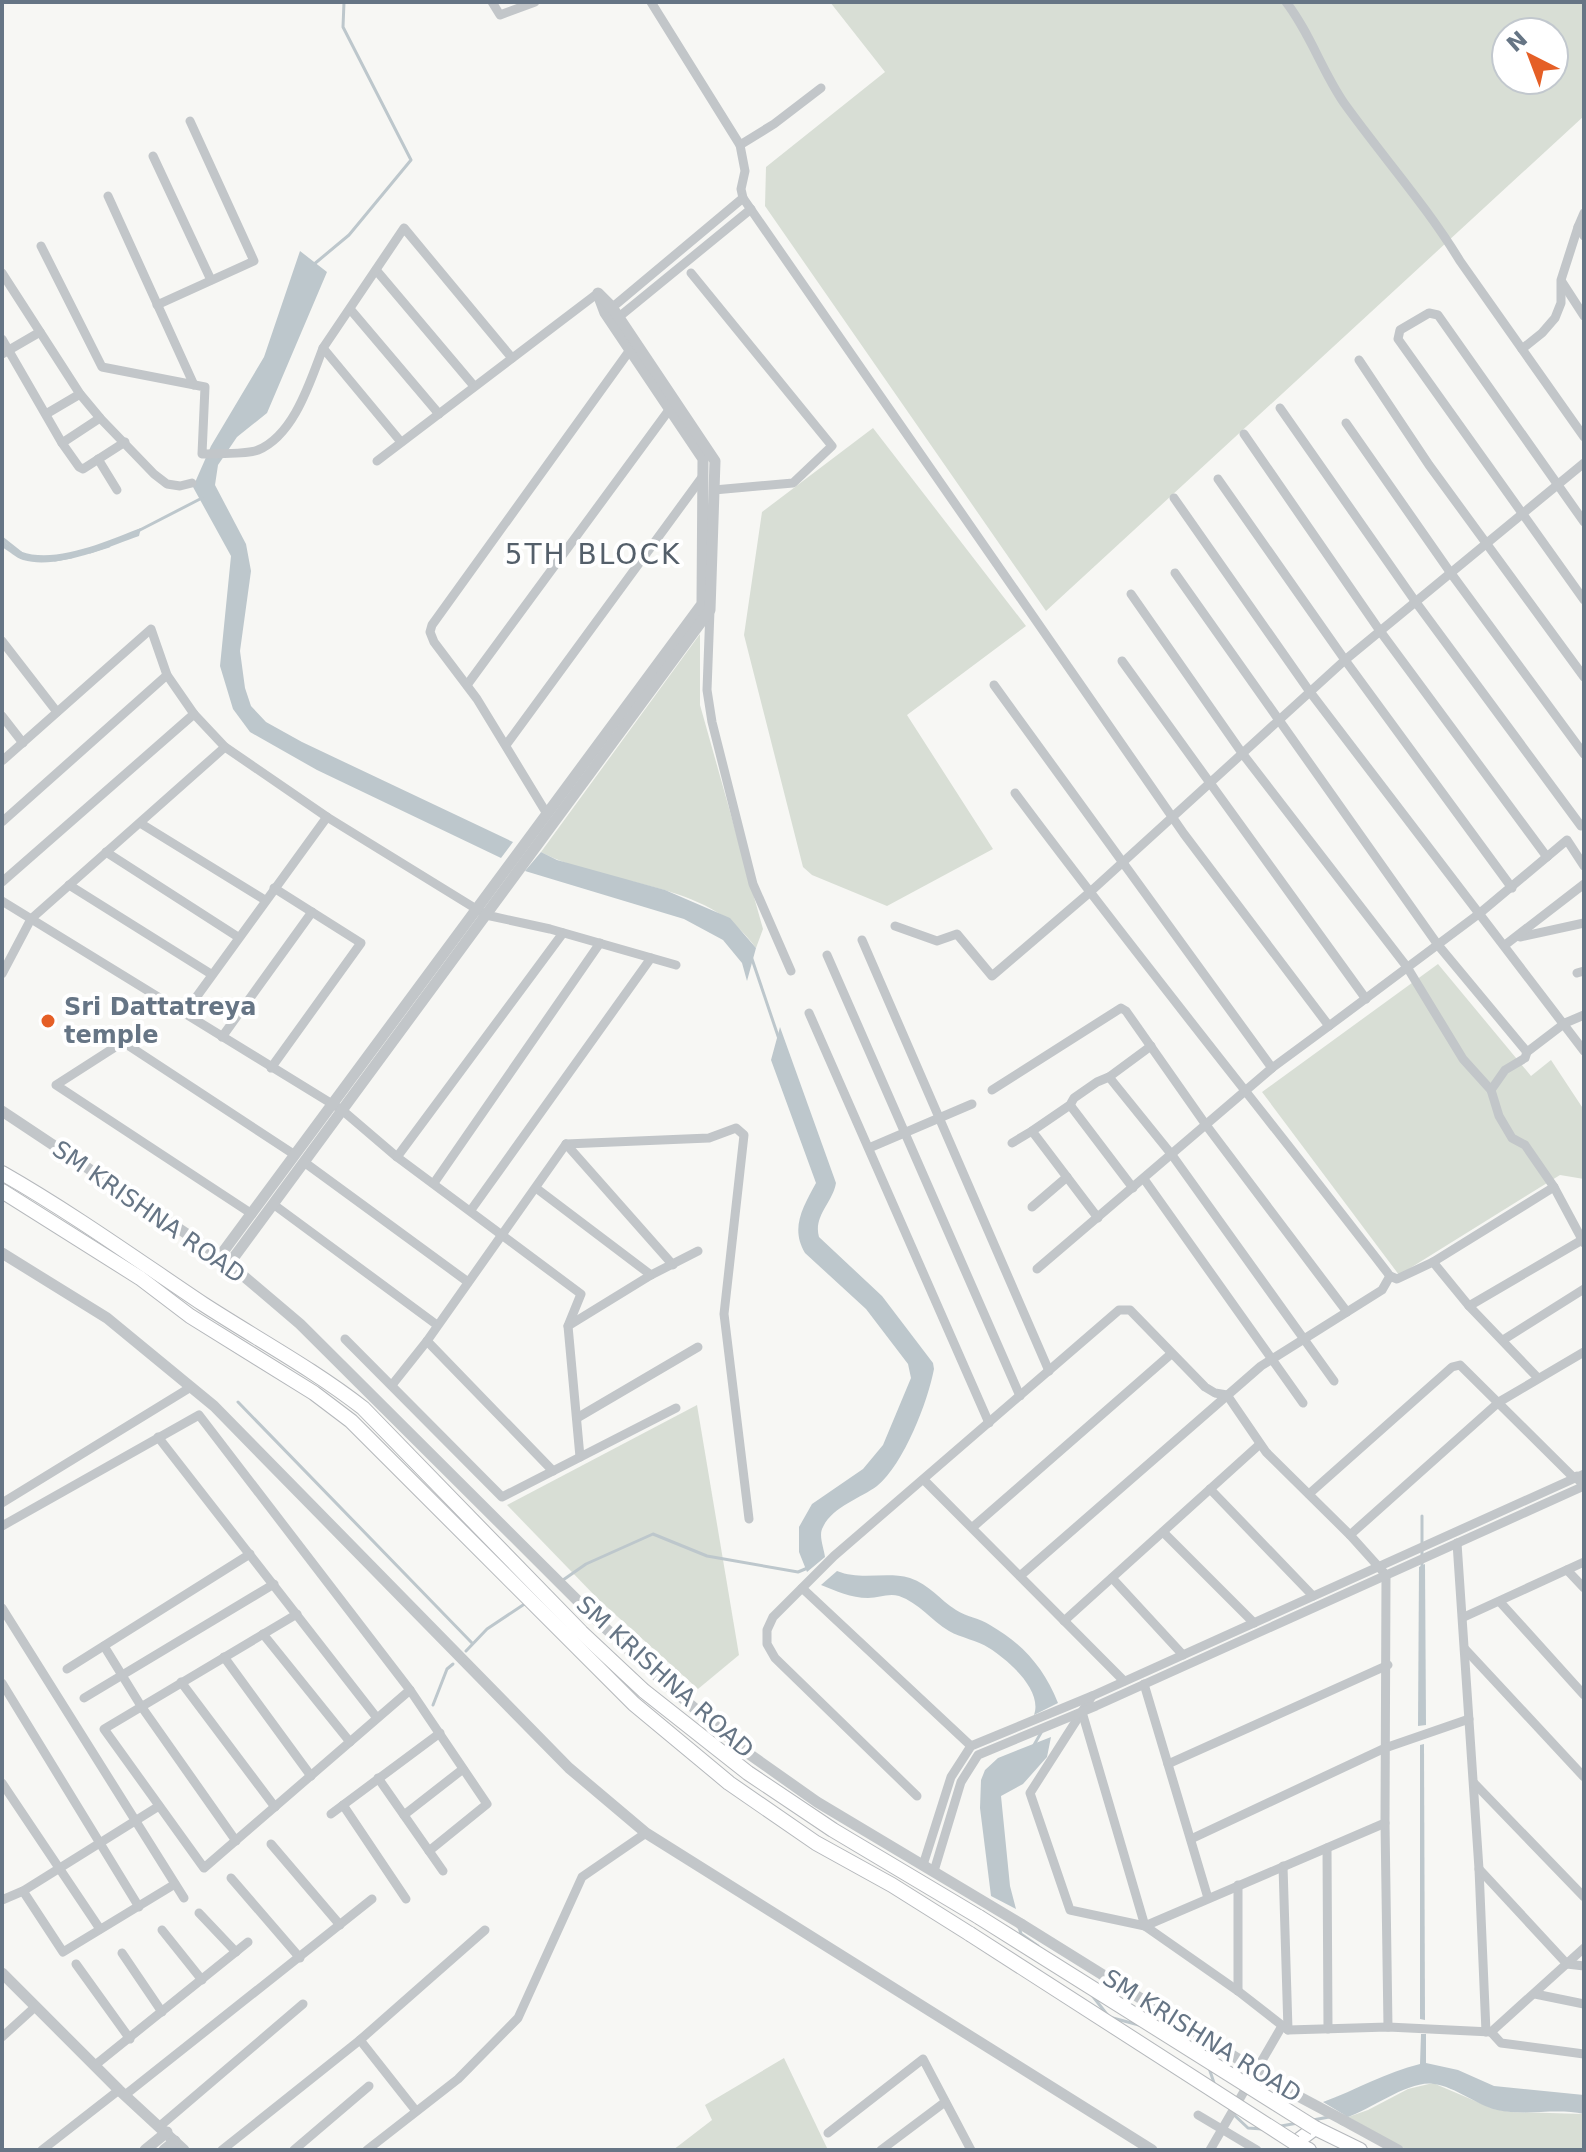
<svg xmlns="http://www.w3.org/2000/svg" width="1586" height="2152" viewBox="0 0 1586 2152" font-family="'DejaVu Sans',sans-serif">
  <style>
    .green { fill: #d8ded5; fill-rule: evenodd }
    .water { fill: #bdc7cc }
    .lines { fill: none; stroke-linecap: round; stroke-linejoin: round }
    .stream { stroke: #bdc7cc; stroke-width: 3 }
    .primary-casing { stroke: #b5b9bd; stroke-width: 16 }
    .trunk-casing { stroke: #b5b8bc; stroke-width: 16 }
    .minor { stroke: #c2c6c9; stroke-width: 9 }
    .tertiary { stroke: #c2c6c9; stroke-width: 11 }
    .primary { stroke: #fff; stroke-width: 14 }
    .trunk { stroke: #fff; stroke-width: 14 }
    .trunk-bridge-casing { stroke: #b5b8bc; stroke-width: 16; stroke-linecap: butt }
    .minor-bridge { stroke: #c2c6c9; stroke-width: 9 }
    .tertiary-bridge { stroke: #c2c6c9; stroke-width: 11 }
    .trunk-bridge { stroke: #fff; stroke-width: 14 }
    .poi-dot { fill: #e55f26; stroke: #fff; stroke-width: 3 }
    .labels { text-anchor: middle; stroke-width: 8; stroke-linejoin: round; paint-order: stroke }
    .poi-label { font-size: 24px; font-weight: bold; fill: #667585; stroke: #fff; text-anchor: start }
    .street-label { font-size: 24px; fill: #667585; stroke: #fff }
    .quarter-label { font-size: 28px; letter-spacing: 2px; fill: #545f6a; stroke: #fff }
  </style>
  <rect width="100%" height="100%" fill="#f7f7f4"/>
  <g class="green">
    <path d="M830,2H1584V116L1046,611L765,206L766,167L885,72ZM1506,32H1554V80H1506Z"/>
    <path d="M873,428L1026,626L907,715L993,849L887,906L812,875L803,867L744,635L762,512Z"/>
    <path d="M700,634V705L763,929L756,948C708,879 609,888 541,852Z"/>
    <path d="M1438,964L1531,1076L1551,1060L1584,1110V1179L1560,1175L1399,1275L1262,1092Z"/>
    <path d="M697,1405L739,1655L698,1689L598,1599L507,1505Z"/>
    <path d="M784,2058L828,2150H673L712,2120L705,2105Z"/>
    <path d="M1433,2083L1494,2109L1511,2112L1584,2114V2150H1407L1348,2117L1368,2110L1408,2089Z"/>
  </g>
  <g class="water">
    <path d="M300,251L327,272L267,413L237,437L218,465L215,485L246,544L251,571L240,651L245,688L251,706L266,722L302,742L513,842L501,858L317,770L250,732L233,709L220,666L231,556L193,487L211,446L264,357Z"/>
    <path d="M141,528L139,536C108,547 56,570 23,560C16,558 9,551 2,547V539C35,575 103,542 141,528Z"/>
    <path d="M541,852L557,860L665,890L730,918L756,948L747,981L742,963L723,940L684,919L525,871Z"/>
    <path d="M780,1027L836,1183C833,1202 813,1216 819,1237L882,1296L933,1363L934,1369C928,1401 904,1464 877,1486C861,1498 832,1507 823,1527C818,1535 824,1548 825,1557L807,1572L799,1552V1527L812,1504L863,1469L883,1445L911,1378L908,1364L866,1309L805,1253C790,1228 803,1207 816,1183L771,1060Z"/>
    <path d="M1425,1564L1426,1725L1418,1726L1419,1567Z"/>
    <path d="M837,1571C862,1581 885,1571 910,1578C929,1584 940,1600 956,1610C966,1617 980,1618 990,1625C1023,1644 1044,1668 1058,1703L1034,1715C1043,1690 1008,1660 989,1648C977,1640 961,1638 949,1631C931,1620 919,1603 899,1596C888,1593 879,1598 868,1598C851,1598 836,1591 821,1585Z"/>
    <path d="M1051,1737L1047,1757L1023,1784L1001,1796L1010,1886L1016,1909L991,1896L980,1808L981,1780L985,1770L998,1758Z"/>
    <path d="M1424,1744L1425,2020L1420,2019V1745Z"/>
    <path d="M1421,2034H1426V2063L1458,2070L1494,2086L1584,2095V2114C1556,2108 1526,2116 1497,2110C1476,2105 1456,2087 1434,2084C1409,2080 1372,2109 1348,2117L1323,2102C1356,2090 1386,2072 1420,2064Z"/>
  </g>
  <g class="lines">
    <g class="stream">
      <path d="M313,265L349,235L411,160L343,27L344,2"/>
      <path d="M138,531L202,498"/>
      <path d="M2,538L21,553"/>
      <path d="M90,552L109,546"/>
      <path d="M55,560L71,557"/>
      <path d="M752,959L779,1039"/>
      <path d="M238,1402L472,1643"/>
      <path d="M1422,1569V1516"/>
      <path d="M563,1580L586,1564L653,1534L707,1556L798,1572L810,1567"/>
      <path d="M466,1651L487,1629L526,1603"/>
      <path d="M433,1705L447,1669L453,1664"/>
      <path d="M1034,1745L1042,1731"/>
      <path d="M1019,1927L1021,1934L1038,1946"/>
      <path d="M1091,1994L1109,2017L1139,2025"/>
      <path d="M1209,2068L1214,2083"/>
      <path d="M1232,2113L1248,2128L1262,2129"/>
      <path d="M1313,2120L1329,2117"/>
      <path d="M1281,2126L1298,2123"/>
    </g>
    <g class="primary-casing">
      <path id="primary" d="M1295,2143L1315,2128"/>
    </g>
    <g class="trunk-casing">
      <g id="trunk">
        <path d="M2,1173C72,1213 136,1259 203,1304C257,1339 313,1369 363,1408L581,1632L644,1691L748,1773L833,1830L979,1917"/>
        <path d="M2,1191L140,1278L190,1316L314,1393L351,1421L634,1704L729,1783L816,1843L892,1885L970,1934"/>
        <path d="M1315,2128L1360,2150"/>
        <path d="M1295,2143L1309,2150"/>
      </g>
    </g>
    <g class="minor">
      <path d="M492,2L500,15L535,2"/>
      <path d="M651,2L740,145L745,171L741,189L743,198L1184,834L1329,1026L1480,913L1567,840L1584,866"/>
      <path d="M1286,2C1310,33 1322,71 1344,103C1382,156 1426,205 1460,261L1584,437"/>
      <path d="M740,145L774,124L821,88"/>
      <path d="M153,156L211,280"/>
      <path d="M108,196L194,385"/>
      <path d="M1584,213L1578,227L1584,236"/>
      <path d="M41,246L102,367L205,387L202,454C216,453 246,455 258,450C294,435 310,382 323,348L401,442"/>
      <path d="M376,270L474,386"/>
      <path d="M2,273L80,394L100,418L154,474L167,484L180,486L192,483"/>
      <path d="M691,273L832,446L793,483L714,490"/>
      <path d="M1562,282L1584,316"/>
      <path d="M157,305L254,261L190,121"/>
      <path d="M350,309L439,414"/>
      <path d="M608,311L743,198"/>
      <path d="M614,321L751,209"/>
      <path d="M2,339L62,443L100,418"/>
      <path d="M323,348L404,228L512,358"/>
      <path d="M1522,349L1542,333L1555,318L1561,303V280L1578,227"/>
      <path d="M2,354L40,332"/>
      <path d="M1359,360L1429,465L1584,677"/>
      <path d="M1280,408L1415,601L1581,826"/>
      <path d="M46,414L80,394"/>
      <path d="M1346,423L1450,572L1584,754"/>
      <path d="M1244,434L1380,631L1547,857"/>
      <path d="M62,443L79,467L83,469L125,442"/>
      <path d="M98,459L117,490"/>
      <path d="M377,461L598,293"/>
      <path d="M1218,479L1345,660L1512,888"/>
      <path d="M1174,498L1310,692L1584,1051"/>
      <path d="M1584,522L1438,315L1429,313L1400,330L1398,339L1584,600"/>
      <path d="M1175,573L1438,945L1527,1052"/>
      <path d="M1131,594L1242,753L1407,967L1463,1059L1491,1090L1499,1116L1512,1138L1525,1145L1554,1187L1584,1243"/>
      <path d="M708,608L710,610L707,690L712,722L753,884L791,971"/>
      <path d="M2,641L57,712"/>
      <path d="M1122,661L1366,999"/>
      <path d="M467,685L669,410"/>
      <path d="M994,685L1272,1068"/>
      <path d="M2,716L23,743"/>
      <path d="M506,745L703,476"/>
      <path d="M2,761L151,629L167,675L194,714L225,747L327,817L486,915L550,929L676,965"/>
      <path d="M1015,793C1137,957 1266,1115 1390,1276"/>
      <path d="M547,814L477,699L434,642L430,632L432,625L630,350"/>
      <path d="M2,822L167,675"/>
      <path d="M140,823L265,900"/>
      <path d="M106,852L238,937"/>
      <path d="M2,882L194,714"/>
      <path d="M69,885L211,974"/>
      <path d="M2,901L342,1110L397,1157L581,1294L568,1326L580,1457"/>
      <path d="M895,926L937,941L957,934L992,976L1089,893L1345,660L1584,463"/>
      <path d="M1520,937L1584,923"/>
      <path d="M862,940L1049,1371"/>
      <path d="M1505,945L1584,884"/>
      <path d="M827,955L1020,1396"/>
      <path d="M1577,973L1584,971"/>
      <path d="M2,974L31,919L225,747"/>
      <path d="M809,1013L989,1423"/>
      <path d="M184,1014L327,817"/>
      <path d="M222,1037L312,912"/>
      <path d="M271,1068L361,943L274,888"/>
      <path d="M1109,1077L1172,1155L1334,1381"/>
      <path d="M992,1090L1121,1008L1126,1011L1206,1125L1347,1312"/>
      <path d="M1491,1090L1505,1070L1525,1058L1527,1052L1565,1023L1584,1015"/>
      <path d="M1070,1105L1133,1188"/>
      <path d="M1012,1143L1032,1131"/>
      <path d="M566,1144L709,1138L736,1128L744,1135L724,1314L749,1519"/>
      <path d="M566,1144L673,1265"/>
      <path d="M869,1148L972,1104"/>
      <path d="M397,1157L563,933"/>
      <path d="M304,1162L468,1282"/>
      <path d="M1144,1179L1303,1403"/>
      <path d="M434,1183L600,943"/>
      <path d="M536,1188L651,1275"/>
      <path d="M273,1204L437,1325"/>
      <path d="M1032,1207L1067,1177"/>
      <path d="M471,1210L651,958"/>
      <path d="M252,1214L56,1085L123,1042L295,1155"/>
      <path d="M1098,1218L1032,1131L1070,1105L1074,1098L1097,1082L1109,1077L1151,1046"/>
      <path d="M1433,1262L1469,1306L1538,1378"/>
      <path d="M1037,1269L1272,1068L1329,1026"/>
      <path d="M1469,1306L1582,1240"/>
      <path d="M568,1326L651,1275L698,1251"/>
      <path d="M345,1339L502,1497L676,1408"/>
      <path d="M1503,1340L1584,1289"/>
      <path d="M427,1341L553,1471"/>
      <path d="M392,1385L427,1341L566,1144"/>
      <path d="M577,1418L698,1347"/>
      <path d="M158,1437L377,1718"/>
      <path d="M924,1480L1124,1681"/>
      <path d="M1210,1489L1313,1596"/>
      <path d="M1309,1494L1452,1367L1460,1365L1574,1478"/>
      <path d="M2,1503L191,1387"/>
      <path d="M2,1526L199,1415L410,1690L487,1804L429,1851"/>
      <path d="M973,1527L1171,1354"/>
      <path d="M1163,1532L1254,1623"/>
      <path d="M1350,1535L1499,1402L1584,1352"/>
      <path d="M1457,1543L1479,1869L1486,2032"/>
      <path d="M1567,1570L1584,1588"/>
      <path d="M1020,1576L1261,1366L1382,1290L1390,1276L1397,1279L1433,1262L1554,1187"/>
      <path d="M1112,1578L1183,1655"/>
      <path d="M802,1588L971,1746"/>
      <path d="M1500,1602L1584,1695"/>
      <path d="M2,1608L184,1898"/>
      <path d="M297,1614L104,1729L204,1868L410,1690"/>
      <path d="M1464,1617L1584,1562"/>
      <path d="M1064,1621L1260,1444"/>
      <path d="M263,1634L350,1742"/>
      <path d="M104,1646L141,1706L236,1841"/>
      <path d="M1465,1649L1584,1777"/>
      <path d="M224,1657L311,1776"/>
      <path d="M67,1669L250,1554"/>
      <path d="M181,1682L275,1807"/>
      <path d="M2,1683L139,1907"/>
      <path d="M1144,1684L1208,1898"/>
      <path d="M1092,1696L1030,1793L1070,1910L1145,1926L1238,1991L1288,2030L1388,2027L1491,2032L1584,1948"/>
      <path d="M84,1698L274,1584"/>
      <path d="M1082,1712L1145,1926"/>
      <path d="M1168,1764L1388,1665"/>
      <path d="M378,1778L443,1871"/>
      <path d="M2,1783L100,1929"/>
      <path d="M1474,1783L1584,1897"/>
      <path d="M917,1796L775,1658L767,1644V1630L773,1617L834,1556L1119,1310H1130L1205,1387L1215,1393L1227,1395L1266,1452L1350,1535L1386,1575L1385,1823L1388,2027"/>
      <path d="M343,1805L406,1899"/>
      <path d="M331,1814L440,1733"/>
      <path d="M404,1815L463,1769"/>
      <path d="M1191,1839L1385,1748L1469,1719"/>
      <path d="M271,1844L340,1925"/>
      <path d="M1327,1848L1328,2029"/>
      <path d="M923,1865L951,1777L971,1746L1092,1696L1584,1474"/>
      <path d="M1283,1866L1288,2030"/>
      <path d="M1479,1869L1567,1964L1584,1966"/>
      <path d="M934,1871L961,1782L978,1755L1096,1706L1584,1486"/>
      <path d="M231,1878L300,1958"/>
      <path d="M1238,1885V1991"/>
      <path d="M23,1891L63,1952L175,1884"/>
      <path d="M2,1900L23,1891L159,1806"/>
      <path d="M199,1913L236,1952"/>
      <path d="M1145,1926L1385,1823"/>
      <path d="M162,1930L202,1980"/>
      <path d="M122,1953L162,2012"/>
      <path d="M76,1964L130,2039"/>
      <path d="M1535,1994L1584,2004"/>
      <path d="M1491,2032L1501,2043L1584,2054"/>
      <path d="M2,2037L35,2007"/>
      <path d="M94,2066L248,1942"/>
      <path d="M125,2095L372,1899"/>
      <path d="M416,2111L360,2040L485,1930"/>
      <path d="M160,2126L303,2004"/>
      <path d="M828,2133L923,2059L971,2150"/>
      <path d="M42,2150L119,2090"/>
      <path d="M222,2150L360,2040"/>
      <path d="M294,2150L369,2086"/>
      <path d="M367,2150L458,2079L518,2018L582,1877L646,1833"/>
      <path d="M881,2150L945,2102"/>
      <path d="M1210,2150L1282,2026"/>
    </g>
    <g class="tertiary">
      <path d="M2,1111L220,1256L300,1324L602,1625L658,1677L742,1749L817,1802L1021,1924"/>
      <path d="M2,1253L107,1318L214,1406L569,1768L646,1833L1152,2150"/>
      <path d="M220,1256L702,604L703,459L605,313L599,297"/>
      <path d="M229,1264L710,610L715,461L612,307L598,293"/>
      <path d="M1577,1477L1584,1484"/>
      <path d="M2,1973L119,2090L184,2150"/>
      <path d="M1343,2120L1398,2150"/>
      <path d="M145,2150L167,2132"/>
      <path d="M164,2150L175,2141"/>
    </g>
    <use href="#primary" class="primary"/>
    <use href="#trunk" class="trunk"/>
    <g class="trunk-bridge-casing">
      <g id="trunk-bridge">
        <path d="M979,1917L1315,2128"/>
        <path d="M970,1934L1295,2143"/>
      </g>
    </g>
    <path class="minor-bridge" d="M1198,2115L1257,2150"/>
    <path class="tertiary-bridge" d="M1021,1924L1296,2095L1343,2120"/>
    <use href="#trunk-bridge" class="trunk-bridge"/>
  </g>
  <circle class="poi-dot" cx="48" cy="1021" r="8"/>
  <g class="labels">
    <g class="poi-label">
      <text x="64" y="1015">Sri Dattatreya<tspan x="64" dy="28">temple</tspan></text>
    </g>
    <g class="street-label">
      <text transform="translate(149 1212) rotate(35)" y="8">SM KRISHNA ROAD</text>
      <text transform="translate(665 1677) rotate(42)" y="8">SM KRISHNA ROAD</text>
      <text transform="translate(1202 2036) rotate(32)" y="8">SM KRISHNA ROAD</text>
    </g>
    <g class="quarter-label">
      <text x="593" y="564">5TH BLOCK</text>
    </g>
  </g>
  <rect width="1586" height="2152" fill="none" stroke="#667585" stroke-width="8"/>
  <g transform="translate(1530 56) rotate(318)"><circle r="38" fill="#ffffff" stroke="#c2c8ce" stroke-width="2"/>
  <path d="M0-6L14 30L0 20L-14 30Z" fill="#e55f26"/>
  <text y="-12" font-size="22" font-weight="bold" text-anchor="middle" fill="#667585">N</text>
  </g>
</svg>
